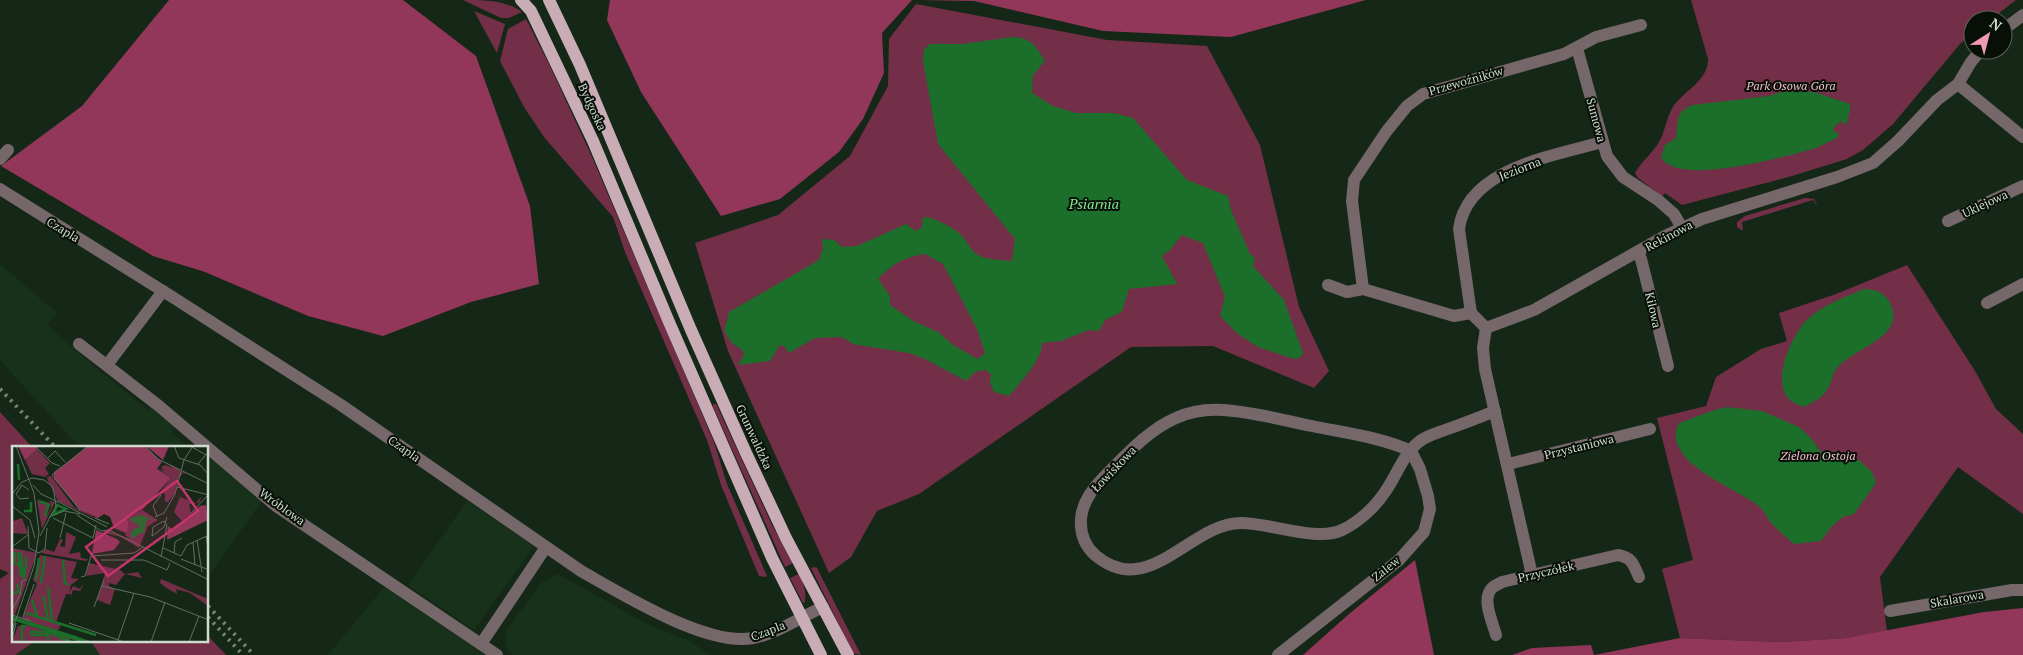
<svg xmlns="http://www.w3.org/2000/svg" width="2023" height="655" viewBox="0 0 2023 655" font-family="'PT Serif',serif">
  <style>
    .built { fill: #18311a }
    .green { fill: #732e48 }
    .forest { fill: #92365a }
    .water { fill: #1c6f2b; fill-rule: evenodd }
    .lines { fill: none; stroke-linecap: round; stroke-linejoin: round }
    .minor { stroke: #76676b; stroke-width: 12 }
    .major { stroke: #c9acb5; stroke-width: 12 }
    .rail { stroke: #748475; stroke-width: 4; stroke-dasharray: 2.5 5; stroke-linecap: butt }
    .labels { text-anchor: middle; stroke-width: 4; stroke-linejoin: round; paint-order: stroke }
    .street-label { font-size: 12px; fill: #cedbcf; stroke: #070f07 }
    .park-label { font-size: 12px; font-style: italic; fill: #f3bece; stroke: #070f07 }
    .water-label { font-size: 14px; font-style: italic; fill: #85eb8f; stroke: #070f07 }
    .inset-river { fill: none; stroke: #1c6f2b; stroke-width: 2.5 }
    .inset-road { fill: none; stroke: #5f7061; stroke-width: 1 }
    .view { fill: #c4356c; fill-opacity: 0.15; stroke: #c4356c; stroke-width: 2.5 }
    .inset-edge { fill: none; stroke: #cedbcf; stroke-width: 2.5 }
  </style>
  <rect width="100%" height="100%" fill="#152817"/>
  <g class="built">
    <path d="M0,264L57,313L47,325L96,368L148,410L151,407L175,427L171,433L190,447H79L0,360Z"/>
    <path d="M208,451L263,499L208,577Z"/>
    <path d="M467,501L534,546L474,630L408,585Z"/>
    <path d="M558,574L649,625L686,639L711,655H512L508,652L505,632L541,583Z"/>
    <path d="M385,586L428,616L484,655H328Z"/>
    <path d="M208,636L226,655H0L19,641H208Z"/>
  </g>
  <g class="green">
    <path d="M463,0C483,0 506,0 522,12L509,18H501Z"/>
    <path d="M1691,0H2016L1990,20H1973V33L1960,44L1893,124L1863,150L1847,159L1792,176L1682,205L1665,193L1662,196L1638,178L1635,173C1642,160 1656,151 1662,136C1666,126 1668,113 1675,104C1686,90 1708,80 1708,59Z"/>
    <path d="M916,4L1107,40L1207,46L1260,145L1299,307L1329,371L1314,388L1213,346L1131,347L919,494L877,511L851,557L829,573L728,351L695,243L778,215L850,156L888,86L889,39Z"/>
    <path d="M474,11L505,24L497,53Z"/>
    <path d="M526,19L548,62L592,157L714,442L727,484L767,576L765,577L759,576L721,485L707,440L625,252L613,217L544,137L524,107L500,61L508,29Z"/>
    <path d="M1805,198L1814,199L1818,207L1813,200L1742,222L1743,231L1737,227V222L1745,216Z"/>
    <path d="M1907,265L1975,371L1996,409L2023,434V514L1958,467L1880,577L1887,631L1846,638L1781,642L1680,638L1662,569L1693,560L1657,418L1706,406L1716,377L1761,349L1787,341L1779,313L1836,294Z"/>
    <path d="M713,404H716L718,408L772,525L793,563L785,567L713,407Z"/>
    <path d="M0,412L32,447L14,448V641H35L15,655H0V579L9,573L0,569Z"/>
    <path d="M815,567L817,568L861,655L853,653L811,568Z"/>
    <path d="M799,574C804,584 806,591 805,602L803,603L790,578Z"/>
    <path d="M208,636L226,655H100L91,641H208Z"/>
  </g>
  <g class="forest">
    <path d="M169,0H403L476,56L530,206L539,284L471,302L383,336L308,316L205,272L153,256L1,166L82,106Z"/>
    <path d="M610,0H912L882,33L884,73L863,119L839,152L780,199L721,216L641,92L607,20Z"/>
    <path d="M920,0H1366L1231,37L1103,31L974,1Z"/>
    <path d="M1415,560L1434,655H1303L1349,614Z"/>
    <path d="M2023,608V655H1512L1532,648L1591,645L1594,655L1680,638L1781,642L1846,638L1984,612Z"/>
  </g>
  <g class="water">
    <path d="M1013,37C1032,39 1035,45 1045,61L1033,75L1032,93L1053,106L1076,113H1114L1133,118L1187,180L1228,196L1231,210L1250,254L1253,256L1255,260L1253,266L1284,300L1303,353L1300,358L1294,359L1258,347L1238,334L1220,316L1225,297L1203,243L1182,235L1170,250L1162,256L1177,284L1129,289L1122,312L1105,320L1099,331L1089,330L1061,341L1042,343C1043,359 1019,384 1009,396L994,392L990,383L991,374L985,370L975,372L966,381L923,358L909,353L853,344L842,337L815,338L789,353L784,346L780,345L770,361L738,365L744,355L742,350L732,343L724,331L729,312L819,260L823,248L822,239L834,240L842,247L857,246L906,224L916,231L922,227L923,217C932,216 957,229 963,237C969,243 970,250 978,255C986,260 1002,260 1012,261L1015,239L938,144L923,61L924,49L930,44H961ZM925,254L943,264L977,329L985,353L978,359L953,345L938,332L915,322L890,305V296L878,279C892,264 904,257 925,254Z"/>
    <path d="M1799,91L1814,92L1850,104V111L1846,125L1841,121L1834,127L1833,130L1839,134L1837,138C1830,141 1823,145 1816,148C1787,156 1681,187 1661,158L1665,145L1676,138C1679,121 1674,112 1693,105L1769,96L1781,92Z"/>
    <path d="M1864,289C1876,289 1886,293 1891,305C1905,338 1853,348 1837,368C1834,372 1832,378 1831,382C1825,397 1817,400 1804,407C1799,405 1793,403 1790,400C1771,382 1790,340 1804,323C1818,307 1845,297 1864,289Z"/>
    <path d="M1727,407L1762,411L1799,427L1811,438L1821,452L1840,459L1859,460L1872,472L1876,483L1854,514L1843,517L1831,527L1821,541L1794,544C1786,537 1778,530 1771,523C1767,518 1765,511 1760,507C1738,488 1659,462 1679,423C1695,418 1711,410 1727,407Z"/>
  </g>
  <g class="lines">
    <g class="minor">
      <path d="M2003,30L2023,15"/>
      <path d="M1577,48L1607,156L1623,177L1658,200L1674,214L1682,228"/>
      <path d="M1958,84L2023,137"/>
      <path d="M0,159L8,150"/>
      <path d="M0,189L174,298L341,405L581,571C622,594 707,647 753,638C777,634 801,617 823,607"/>
      <path d="M1948,221L2023,186"/>
      <path d="M1638,253L1641,259L1668,366"/>
      <path d="M1328,285L1347,292L1363,289L1454,316L1471,313L1486,328"/>
      <path d="M1363,289L1352,201L1354,180L1386,132L1407,106L1423,94L1564,54L1596,37L1641,25"/>
      <path d="M1987,303L2023,284"/>
      <path d="M1471,313L1459,229C1467,168 1554,156 1602,142"/>
      <path d="M1486,328L1534,310L1665,236L1702,219L1837,177L1873,163L1898,141L1937,100L1958,84L1971,62L1981,50"/>
      <path d="M1486,328L1483,348L1485,369L1532,575"/>
      <path d="M79,344L159,406L276,506L497,655"/>
      <path d="M107,365L163,291"/>
      <path d="M1411,451C1380,437 1345,433 1312,426C1283,420 1253,412 1224,410C1208,409 1191,411 1176,418C1148,430 1125,456 1104,477C1092,489 1082,503 1081,519C1080,533 1085,546 1095,555C1149,601 1190,523 1241,523C1271,523 1317,542 1342,530C1359,522 1375,507 1385,492C1397,475 1403,454 1420,441C1427,436 1437,433 1445,430C1462,424 1478,418 1495,411"/>
      <path d="M1508,464L1650,429"/>
      <path d="M1890,611L2012,590H2023"/>
      <path d="M1496,635C1493,623 1481,599 1492,588C1494,586 1499,584 1502,582L1618,555C1633,558 1633,564 1639,577"/>
      <path d="M481,644L546,547"/>
      <path d="M1278,655L1399,560L1424,532L1430,509L1428,496L1420,469L1411,451"/>
    </g>
    <g class="major">
      <path d="M521,0L531,11L593,141L669,322L772,558L821,655"/>
      <path d="M549,0L580,65L691,330L746,453L786,538L848,655"/>
    </g>
    <g class="rail">
      <path d="M0,389L56,448"/>
      <path d="M208,606L254,655"/>
      <path d="M208,617L243,655"/>
    </g>
  </g>
  <g class="labels">
    <g class="street-label">
      <text transform="translate(1466 81) rotate(-16)" y="4">Przewoźników</text>
      <text transform="translate(592 107) rotate(65)" y="4">Bydgoska</text>
      <text transform="translate(1596 120) rotate(75)" y="4">Sumowa</text>
      <text transform="translate(1520 169) rotate(-21)" y="4">Jeziorna</text>
      <text transform="translate(1985 204) rotate(-25)" y="4">Uklejowa</text>
      <text transform="translate(63 230) rotate(31)" y="4">Czapla</text>
      <text transform="translate(1669 236) rotate(-28)" y="4">Rekinowa</text>
      <text transform="translate(1653 310) rotate(77)" y="4">Kilowa</text>
      <text transform="translate(754 437) rotate(65)" y="4">Grunwaldzka</text>
      <text transform="translate(1579 447) rotate(-14)" y="4">Przystaniowa</text>
      <text transform="translate(404 449) rotate(35)" y="4">Czapla</text>
      <text transform="translate(1114 469) rotate(-46)" y="4">Łowiskowa</text>
      <text transform="translate(282 507) rotate(36)" y="4">Wróblowa</text>
      <text transform="translate(1386 569) rotate(-39)" y="4">Zalew</text>
      <text transform="translate(1546 572) rotate(-13)" y="4">Przyczółek</text>
      <text transform="translate(1957 599) rotate(-10)" y="4">Skalarowa</text>
      <text transform="translate(768 631) rotate(-21)" y="4">Czapla</text>
    </g>
    <g class="park-label">
      <text x="1791" y="90">Park Osowa Góra</text>
      <text x="1818" y="460">Zielona Ostoja</text>
    </g>
    <g class="water-label">
      <text x="1094" y="209">Psiarnia</text>
    </g>
  </g>
  <g transform="translate(12 446)">
    <rect width="196" height="196" fill="#152817"/>
    <path d="M25,3L38,17L33,22L37,28L33,31L20,28L13,14ZM152,16L168,24V27L171,26L176,28L171,27L165,34L163,47L156,56H153V48L149,45L159,32L145,22L152,25L149,21L153,19L161,22ZM39,30L62,61L97,79L46,55L36,35L35,31ZM190,50L187,57L177,58L179,68L170,75L162,66L168,51L184,57ZM25,54L38,57L34,71L39,62V58L37,55L43,56L30,83ZM130,64L146,74L136,80L127,102L109,91L89,86L96,85L118,93L113,89L117,80L115,71ZM10,72L16,88L0,87L1,75ZM54,86L64,91L57,108L68,106L69,112L76,113L74,115L29,107L34,103L42,106L48,93L51,94L48,100L53,101ZM0,102L25,107L0,177ZM28,109L65,116L59,132L67,133L59,139L57,147L61,140L68,143L70,139H71L68,145L61,144L58,153L59,148H54L44,176L49,178L46,185L10,173L25,138L21,134ZM77,117L108,124L113,128L126,126L130,132L113,128L104,139L97,137V140L103,143L98,159L85,154L93,127L74,130ZM149,133L196,153V160L178,147L164,143L165,148L156,143L148,137ZM15,179L58,192L59,196H0L6,180Z" fill="#732e48"/>
    <path d="M6,0H23L25,3L13,14ZM77,0H132L150,16L145,23L159,32L131,63L115,71L117,81L114,87L102,82L98,71L92,68L86,72L68,64L42,33V26ZM134,0H157L151,14ZM194,59L196,74L155,94L156,80L161,84L188,60ZM84,84L105,93L108,96L102,104L80,108Z" fill="#92365a"/>
    <path d="M129,69L144,74L135,73L132,86L119,93V85L128,80L117,73ZM0,170L64,190L80,196H68L0,174Z" fill="#1c6f2b"/>
    <path class="inset-river" d="M6,18L7,34M27,55L37,59L33,70M45,59L54,63L40,69L43,65ZM12,65H19V56M3,106L1,117L7,118M6,106L9,130M9,107L11,132M51,114L53,137L57,139M12,132L15,111M24,134L27,112M29,137L33,110M36,141L40,175M0,147L7,146L5,138M31,150L36,173M20,154L25,169M14,167L84,189M18,186H35M18,189H35M10,196V180H14M36,196V186L59,196"/>
    <path class="inset-road" d="M23,0L40,17L48,20M133,0L146,13L197,38M162,0L167,12L188,19L197,29M180,1L194,9M35,13L43,5L53,16M186,18L197,5M21,39L29,48L46,56M165,41L197,49M0,48L10,36L20,32L32,34L41,41L44,60L28,90M17,52L8,53L4,48L10,39L17,44M45,55L95,81M0,60L18,74L23,92M68,64L40,29L76,0M179,67L195,50M65,69L89,85L96,84M40,70L52,65L68,68M145,70L141,60L149,49M143,71L152,67L163,48L172,14L181,0M41,72L81,92L84,79M83,72L97,78M16,80L17,102L27,107L33,103L35,82M97,84L197,134M140,90L152,81L155,71M140,90L141,81L152,75M194,90L197,107M48,92L54,67M185,94L190,126M181,96L183,119M0,101L17,88M151,102L169,110L175,99L197,89M162,107L163,96L170,92M149,111L155,79L152,75M169,113L197,124M89,114H132L155,124L158,117M69,131L73,130L79,110L122,107L131,101M90,140L138,151L197,174M82,161L92,134M0,164L8,149L10,135L15,133M0,169L19,175M11,171L22,138M57,177L112,196M0,185L22,120L27,86L22,47L4,0M0,194L4,177M106,194L122,147M139,196L153,156M177,196L187,170"/>
    <path class="view" d="M165,35L186,65L96,130L74,101Z"/>
    <rect width="196" height="196" class="inset-edge"/>
  </g>
  <g transform="translate(1988 35) rotate(36)"><circle r="24" fill="#070f07" stroke="#576157"/>
  <path d="M0-4L9 19L0 12L-9 19Z" fill="#f09ab6"/>
  <text y="-8" font-size="14" font-weight="bold" text-anchor="middle" fill="#cedbcf">N</text>
  </g>
</svg>
